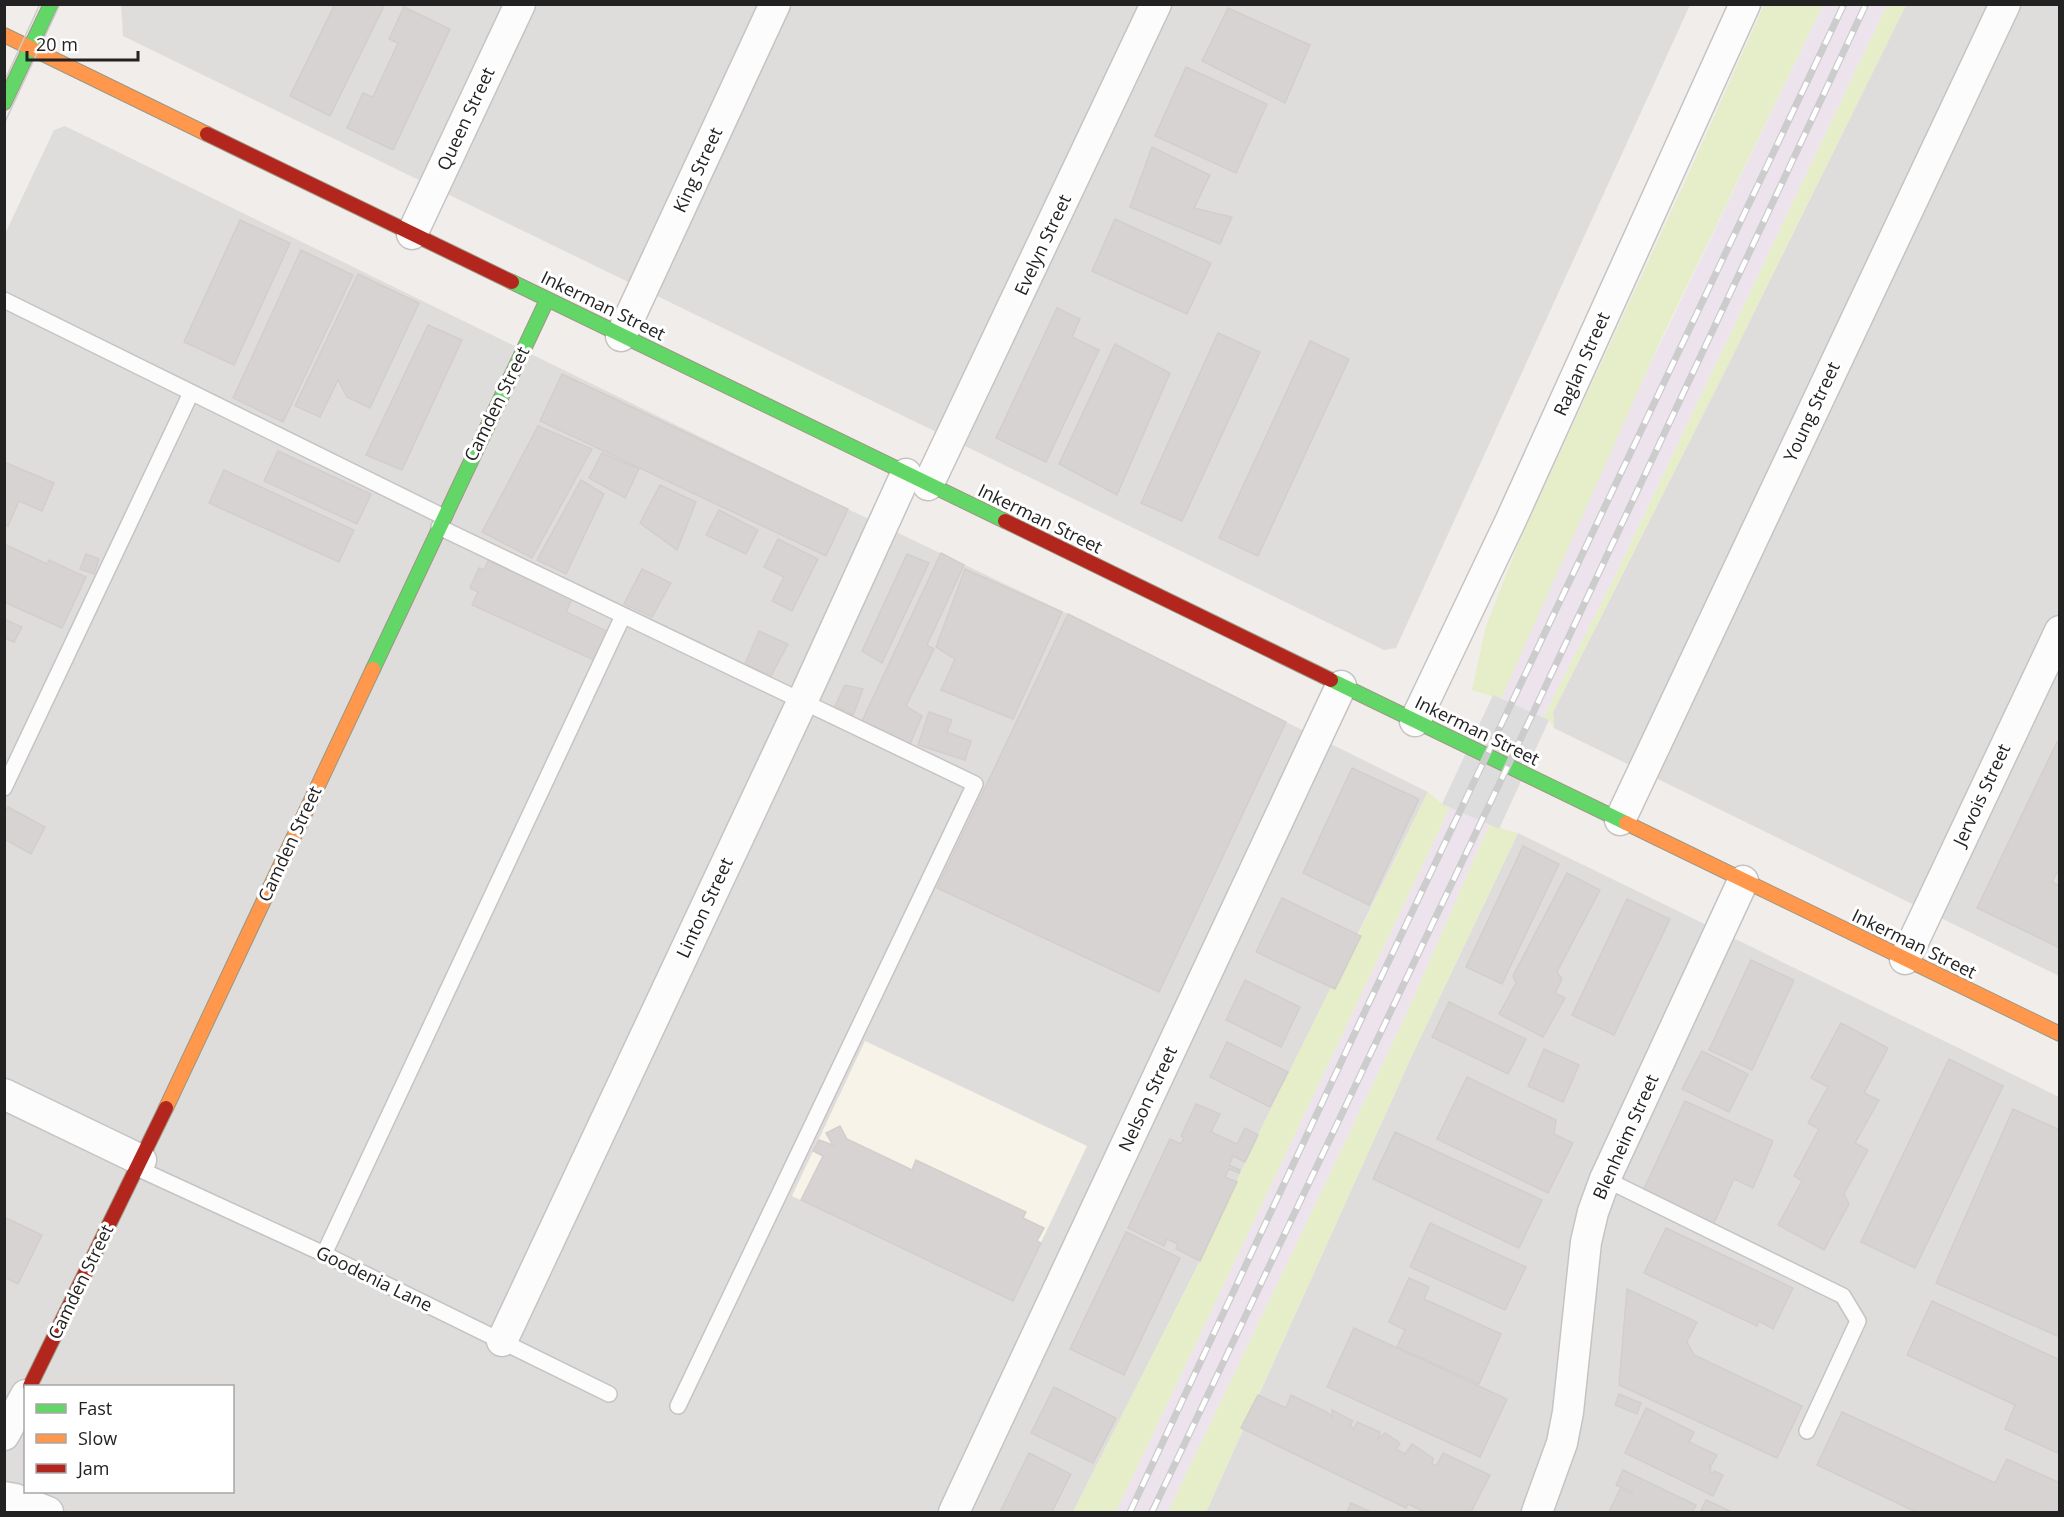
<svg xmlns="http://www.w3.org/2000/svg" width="2064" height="1517" viewBox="0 0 2064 1517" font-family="'Open Sans',sans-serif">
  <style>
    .residential { fill: #dfdddc; fill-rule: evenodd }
    .industrial { fill: #ede3ec }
    .education { fill: #f8f3e8 }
    .religious { fill: #dedddc }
    .grass { fill: #e6eec9 }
    .pier { fill: #dedddd }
    .building { fill: #d7d3d2; stroke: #d3cecc; stroke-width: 1.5 }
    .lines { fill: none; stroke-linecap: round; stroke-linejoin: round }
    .lane-casing { stroke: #c6c4c3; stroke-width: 18 }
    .street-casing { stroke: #c6c4c3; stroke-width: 33 }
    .fast-casing { stroke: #9c9781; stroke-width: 16 }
    .slow-casing { stroke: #9c9781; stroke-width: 16 }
    .jam-casing { stroke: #9c9781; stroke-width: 16 }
    .lane { stroke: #fdfcfc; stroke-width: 15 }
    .street { stroke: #fdfcfc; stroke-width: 30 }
    .fast { stroke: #63d668; stroke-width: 14 }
    .slow { stroke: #ff974d; stroke-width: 14 }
    .jam { stroke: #b3261e; stroke-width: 14 }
    .tram { stroke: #ccc; stroke-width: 1.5 }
    .rail-casing { stroke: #ccc; stroke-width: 7 }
    .rail { stroke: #fff; stroke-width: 4.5; stroke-dasharray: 14; stroke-linecap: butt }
    .labels { text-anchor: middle; stroke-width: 6; stroke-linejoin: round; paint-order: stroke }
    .street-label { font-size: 18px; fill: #222; stroke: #fff }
  </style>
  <rect width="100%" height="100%" fill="#f0edeb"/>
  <g class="residential">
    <path d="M121,5H1690L1396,648L1384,650L123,36Z"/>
    <path d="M1906,5H2059V976L1554,728L1553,712L1723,375Z"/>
    <path d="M65,126L848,509L1068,614L1428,792L1258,1135L1200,1261L1073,1512H5L4,236L54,130ZM26,1386H232V1492H26Z"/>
    <path d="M1518,833L2059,1097V1512H1206L1413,1053Z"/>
  </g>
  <g class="industrial">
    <path d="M1823,5H1887L1616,574L1543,718L1501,699L1563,546Z"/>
    <path d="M1450,807L1489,825L1407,1013L1168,1512H1116Z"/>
  </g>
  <path class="education" d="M865,1041L1087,1146L1013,1301L792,1196Z"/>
  <g class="religious">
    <path d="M1842,1232L1929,1275L1886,1362L1900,1369L1907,1355L2015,1405L2005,1429L2017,1435L1995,1483L1829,1406L1871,1319L1857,1293L1821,1275Z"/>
    <path d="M1702,1310L1821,1366L1802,1406L1694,1355L1687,1342Z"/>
  </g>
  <g class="grass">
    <path d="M1764,5H1823L1663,335L1501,699L1472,690L1486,626L1521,537L1684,184Z"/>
    <path d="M1887,5H1906L1723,375L1553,712L1554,728L1549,720L1543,718L1616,574Z"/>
    <path d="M1428,792L1442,804L1450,807L1116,1512H1073L1200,1261L1258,1135L1331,987L1335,989L1361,936L1358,935Z"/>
    <path d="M1489,825L1518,833L1413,1053L1206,1512H1168L1407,1013Z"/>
  </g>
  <path class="pier" d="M1493,695L1549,720L1499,829L1442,804Z"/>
  <g class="building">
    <path d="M335,4H385L330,116L290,96Z"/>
    <path d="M404,7L450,29L393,150L347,128L363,93L373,97L398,43L389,39Z"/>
    <path d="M1228,8L1310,45L1285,103L1202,61Z"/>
    <path d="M1186,67L1267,104L1236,173L1155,136Z"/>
    <path d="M1152,147L1210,175L1194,208L1232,217L1220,244L1130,207Z"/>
    <path d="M1115,219L1211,263L1187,314L1092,271Z"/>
    <path d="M240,220L290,243L234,365L184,342Z"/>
    <path d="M301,250L353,275L283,422L233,398Z"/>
    <path d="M358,274L419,303L370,408L347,397L338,380L320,417L295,406Z"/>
    <path d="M1057,308L1080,319L1072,337L1099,350L1046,462L996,438Z"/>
    <path d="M428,325L462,340L402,470L366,455Z"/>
    <path d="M1218,333L1260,352L1182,521L1141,503Z"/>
    <path d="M1310,341L1349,359L1258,556L1219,538Z"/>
    <path d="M1115,344L1170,373L1117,495L1059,464Z"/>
    <path d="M562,374L848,509L826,556L540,421Z"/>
    <path d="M538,426L592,449L532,558L482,532Z"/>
    <path d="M278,451L371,494L357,524L264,481Z"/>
    <path d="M602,453L639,469L625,498L589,478Z"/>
    <path d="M4,462L54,483L42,511L19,501L8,526L4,525Z"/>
    <path d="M224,470L354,530L339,562L209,503Z"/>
    <path d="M581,480L604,494L566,574L537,560Z"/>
    <path d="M660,485L696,502L677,550L640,523Z"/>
    <path d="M719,510L758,530L746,554L706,535Z"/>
    <path d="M778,539L818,559L792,611L772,601L784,577L764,567Z"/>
    <path d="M4,544L47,564L49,560L86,577L62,628L4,602Z"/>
    <path d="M941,553L964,565L927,645L934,649L906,706L922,716L910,744L862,721Z"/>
    <path d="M86,554L99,559L94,574L80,569Z"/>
    <path d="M907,554L929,563L882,663L862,651Z"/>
    <path d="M488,561L572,599L566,612L607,631L594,660L472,605L478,592L470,588L479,568L484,570Z"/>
    <path d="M642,569L671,583L652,617L624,604Z"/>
    <path d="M965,569L1062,612L1013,719L941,690L955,659L936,647Z"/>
    <path d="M1068,614L1286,722L1159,992L937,888Z"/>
    <path d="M4,619L22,627L14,642L4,638Z"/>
    <path d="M759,631L788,644L771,676L745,664Z"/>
    <path d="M845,685L863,689L853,715L835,706Z"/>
    <path d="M929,712L952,720L947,732L971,741L965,760L918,745Z"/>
    <path d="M2057,742L2060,743V867L2052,882L2060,886V948L1977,908Z"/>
    <path d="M1352,768L1419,799L1369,905L1303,873Z"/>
    <path d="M8,807L45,827L31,854L4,839V813Z"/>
    <path d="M1523,846L1559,864L1502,984L1466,967Z"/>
    <path d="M1567,873L1600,890L1557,972L1562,979L1555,993L1565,998L1543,1037L1499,1014L1516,983L1513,976Z"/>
    <path d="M1282,898L1361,936L1335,989L1256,952Z"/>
    <path d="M1627,899L1670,919L1614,1035L1572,1015Z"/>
    <path d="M1751,960L1794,980L1752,1070L1709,1050Z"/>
    <path d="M1245,980L1300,1007L1281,1047L1226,1020Z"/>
    <path d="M1449,1002L1526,1039L1508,1074L1432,1037Z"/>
    <path d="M1841,1023L1888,1048L1864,1093L1879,1100L1855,1143L1868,1150L1844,1194L1849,1204L1824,1250L1778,1225L1802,1181L1794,1176L1819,1129L1808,1123L1828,1087L1811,1078Z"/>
    <path d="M1227,1042L1288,1072L1270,1107L1210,1077Z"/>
    <path d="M1544,1049L1579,1065L1563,1102L1528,1086Z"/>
    <path d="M1702,1051L1748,1074L1729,1112L1682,1089Z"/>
    <path d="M1949,1059L2003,1086L1915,1268L1861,1242Z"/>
    <path d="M1467,1077L1556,1120L1554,1134L1573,1143L1548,1193L1437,1139Z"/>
    <path d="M1685,1101L1773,1141L1753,1188L1734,1179L1713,1225L1642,1193Z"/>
    <path d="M1196,1104L1220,1114L1211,1132L1237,1144L1245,1128L1258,1135L1245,1162L1233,1156L1229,1165L1240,1170L1239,1173L1229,1169L1225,1177L1237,1182L1200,1261L1176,1249L1178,1244L1167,1239L1164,1246L1128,1228L1170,1139L1181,1144L1184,1138L1181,1136Z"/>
    <path d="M2013,1109L2060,1130V1337L1936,1283Z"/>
    <path d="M840,1126L847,1139L912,1170L916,1160L1026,1212L1023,1218L1044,1228L1037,1241L1041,1243L1013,1301L801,1200L823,1156L813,1151L819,1140L833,1145L826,1133Z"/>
    <path d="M1395,1132L1542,1200L1519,1248L1373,1179Z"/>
    <path d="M4,1217L42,1235L18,1284L4,1277Z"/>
    <path d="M1430,1223L1526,1267L1505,1310L1410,1267Z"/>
    <path d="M1666,1228L1793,1288L1773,1329L1759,1321L1757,1326L1644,1273Z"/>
    <path d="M1126,1232L1180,1258L1124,1375L1070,1349Z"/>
    <path d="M1409,1278L1429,1287L1424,1299L1501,1334L1479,1384L1397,1347L1405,1330L1389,1322Z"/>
    <path d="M1627,1289L1697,1322L1687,1342L1694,1355L1802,1406L1777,1458L1619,1385Z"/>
    <path d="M1932,1301L2060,1360V1454L2005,1429L2015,1405L1907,1355Z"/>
    <path d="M1354,1328L1507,1399L1480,1457L1327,1387Z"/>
    <path d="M1054,1387L1116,1418L1093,1463L1031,1433Z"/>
    <path d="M1619,1394L1641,1403L1637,1414L1615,1405Z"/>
    <path d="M1258,1395L1286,1408L1291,1395L1327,1412L1332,1417V1410L1353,1421L1350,1426L1354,1429L1357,1422L1380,1432L1378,1439L1385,1433L1400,1443L1396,1449L1405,1454L1412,1444L1433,1458L1432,1465H1437L1443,1453L1490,1475L1471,1512H1425L1408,1504L1406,1508L1241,1428Z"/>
    <path d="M1646,1408L1694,1432L1689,1442L1717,1455L1712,1464L1709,1466L1711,1467L1710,1472L1713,1473L1714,1471L1723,1475L1713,1496L1625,1453Z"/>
    <path d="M1842,1412L1995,1483L2007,1459L2060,1483V1507L2057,1512H1916L1817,1465Z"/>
    <path d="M1029,1453L1071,1474L1052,1512H1000Z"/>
    <path d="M1623,1470L1696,1505L1692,1512H1609L1620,1489L1632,1494V1492L1616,1485Z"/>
    <path d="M1706,1500L1732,1512H1703L1704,1511L1701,1510Z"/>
    <path d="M1351,1503L1371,1512H1347Z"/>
  </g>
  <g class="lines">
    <g class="lane-casing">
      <g id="lane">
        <path d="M4,300L444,517"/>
        <path d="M439,527L975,784L678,1406"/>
        <path d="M4,788L191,393"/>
        <path d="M137,1168L324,1254L609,1394"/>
        <path d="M1605,1179L1843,1296L1858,1321L1807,1431"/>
        <path d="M324,1254L623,616"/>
      </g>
    </g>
    <g class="street-casing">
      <g id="street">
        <path d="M412,234L520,4"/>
        <path d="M621,336L775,4"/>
        <path d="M928,485L1156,4"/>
        <path d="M1415,721L1510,522L1745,4"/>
        <path d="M1620,820L2005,4"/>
        <path d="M1905,959L2060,631"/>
        <path d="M4,1094L141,1160"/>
        <path d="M502,1341L802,702L906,474"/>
        <path d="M4,1435L26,1395"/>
        <path d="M4,1497L15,1499L48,1512"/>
        <path d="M954,1512L1341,686"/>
        <path d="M1537,1512L1562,1443L1568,1412L1586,1242L1593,1212L1605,1179L1743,881"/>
      </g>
    </g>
    <g class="fast-casing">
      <g id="fast">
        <path d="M4,103L51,4"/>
        <path d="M512,282L1005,521"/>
        <path d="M373,669L547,300"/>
        <path d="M1331,680L1626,823"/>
      </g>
    </g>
    <g class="slow-casing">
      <g id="slow">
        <path d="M4,35L207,134"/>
        <path d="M1626,823L2060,1034"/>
        <path d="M166,1108L373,669"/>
      </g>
    </g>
    <g class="jam-casing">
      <g id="jam">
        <path d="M207,134L512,282"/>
        <path d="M1005,521L1331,680"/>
        <path d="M30,1386L166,1108"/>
      </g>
    </g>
    <use href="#lane" class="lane"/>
    <use href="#street" class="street"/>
    <use href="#fast" class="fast"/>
    <use href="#slow" class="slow"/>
    <use href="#jam" class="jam"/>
    <g class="tram">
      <path d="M4,82L40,4"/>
      <path d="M4,124L60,4"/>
    </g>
    <g class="rail-casing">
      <g id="rail">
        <path d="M1130,1512L1375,990L1844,4"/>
        <path d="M1152,1512L1533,713L1866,4"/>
      </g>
    </g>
    <use href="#rail" class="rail"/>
  </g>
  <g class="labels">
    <g class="street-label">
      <text transform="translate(466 119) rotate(-65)" y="6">Queen Street</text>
      <text transform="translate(698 170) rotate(-65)" y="6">King Street</text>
      <text transform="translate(1043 245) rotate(-65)" y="6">Evelyn Street</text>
      <text transform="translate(603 306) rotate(26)" y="6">Inkerman Street</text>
      <text transform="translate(1582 364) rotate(-66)" y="6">Raglan Street</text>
      <text transform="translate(497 404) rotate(-64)" y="6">Camden Street</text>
      <text transform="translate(1812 412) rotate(-65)" y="6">Young Street</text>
      <text transform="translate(1040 519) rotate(26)" y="6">Inkerman Street</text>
      <text transform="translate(1477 731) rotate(26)" y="6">Inkerman Street</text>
      <text transform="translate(1982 795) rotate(-65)" y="6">Jervois Street</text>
      <text transform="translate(290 844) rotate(-65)" y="6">Camden Street</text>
      <text transform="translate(705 908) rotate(-65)" y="6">Linton Street</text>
      <text transform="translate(1914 944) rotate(26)" y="6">Inkerman Street</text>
      <text transform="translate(1148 1099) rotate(-65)" y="6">Nelson Street</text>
      <text transform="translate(1626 1137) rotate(-66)" y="6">Blenheim Street</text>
      <text transform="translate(374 1279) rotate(26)" y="6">Goodenia Lane</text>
      <text transform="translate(81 1282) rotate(-64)" y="6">Camden Street</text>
    </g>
  </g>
  <rect width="2064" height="1517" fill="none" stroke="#222222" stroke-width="12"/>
  <rect x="24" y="1385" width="210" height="108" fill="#ffffff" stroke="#a7a7a7" stroke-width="1.5"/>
  <rect x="36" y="1404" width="30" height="9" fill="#63d668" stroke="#a7a7a7" stroke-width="1.5"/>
  <text x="78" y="1415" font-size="18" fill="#222222">Fast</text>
  <rect x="36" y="1434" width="30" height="9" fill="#ff974d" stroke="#a7a7a7" stroke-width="1.5"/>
  <text x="78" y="1445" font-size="18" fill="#222222">Slow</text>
  <rect x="36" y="1464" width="30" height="9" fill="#b3261e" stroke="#a7a7a7" stroke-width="1.5"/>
  <text x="78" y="1475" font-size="18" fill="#222222">Jam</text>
  <path d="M27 51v9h111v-9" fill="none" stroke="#222222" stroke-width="3"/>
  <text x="36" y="51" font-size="18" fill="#222222" stroke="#ffffff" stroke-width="4.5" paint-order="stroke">20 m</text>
</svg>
